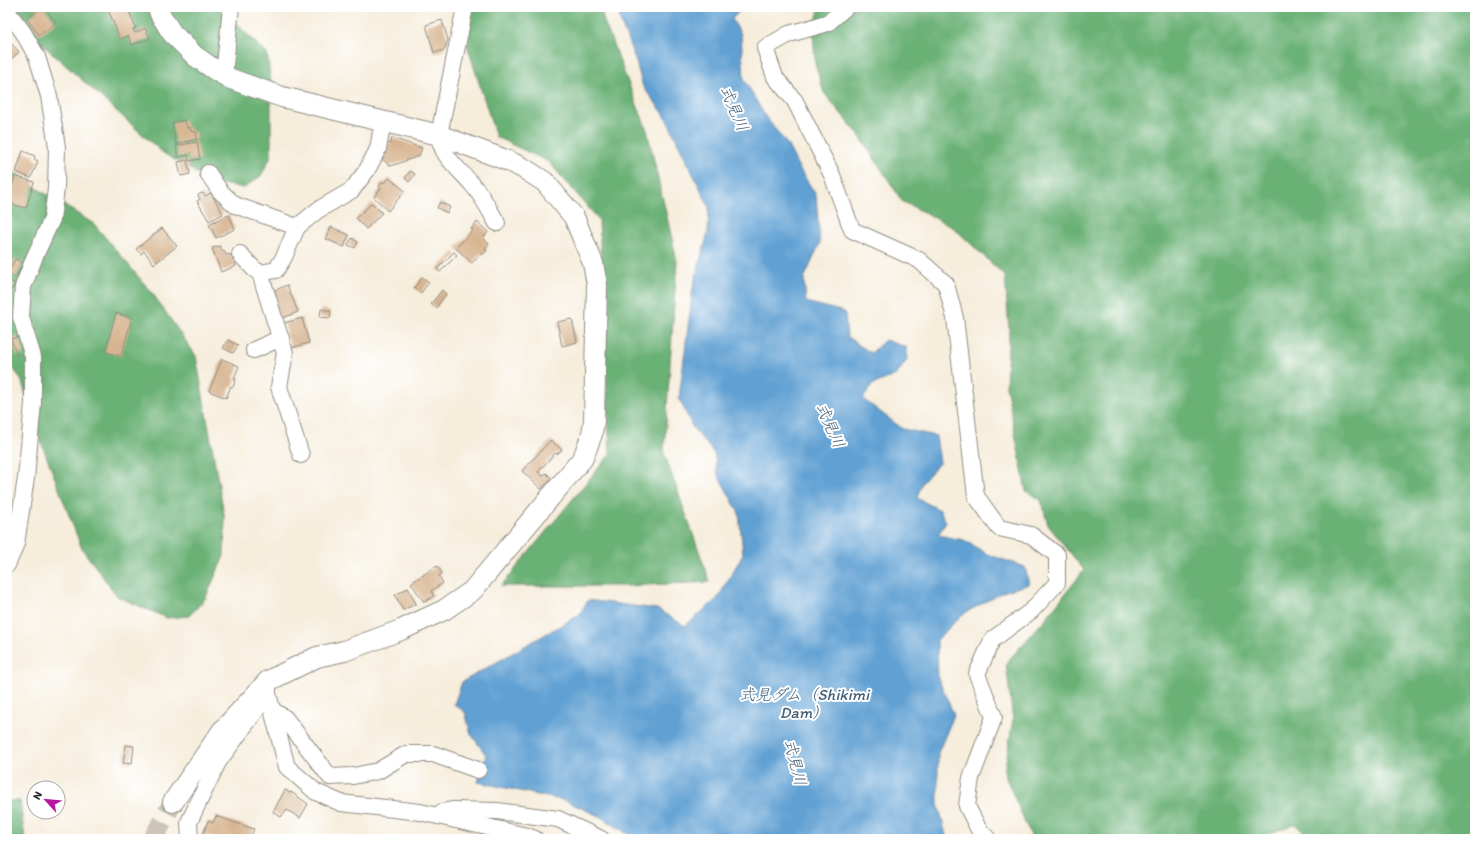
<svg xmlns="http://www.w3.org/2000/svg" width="1482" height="846" viewBox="0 0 1482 846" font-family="Itim,'Klee One',sans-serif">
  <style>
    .forest { fill: #6bb176; stroke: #4b6e50 }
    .water { fill: #61a0d3; stroke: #46667f }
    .building { fill: #d7b48f }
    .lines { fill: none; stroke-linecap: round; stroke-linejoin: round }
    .tertiary-tunnel { stroke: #cdc6b8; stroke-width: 20; stroke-dasharray: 20 10; stroke-linecap: butt }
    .minor-casing { stroke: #908c83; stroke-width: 18 }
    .tertiary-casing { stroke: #908c83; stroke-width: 22 }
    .minor { stroke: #fff; stroke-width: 16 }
    .tertiary { stroke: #fff; stroke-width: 20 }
    .labels { text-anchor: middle; stroke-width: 4; stroke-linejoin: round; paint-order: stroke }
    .water-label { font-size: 16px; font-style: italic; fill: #436077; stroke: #fff }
  </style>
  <rect width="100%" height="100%" fill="#fff"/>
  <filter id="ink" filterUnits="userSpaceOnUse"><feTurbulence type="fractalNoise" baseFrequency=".025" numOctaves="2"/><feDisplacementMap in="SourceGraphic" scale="8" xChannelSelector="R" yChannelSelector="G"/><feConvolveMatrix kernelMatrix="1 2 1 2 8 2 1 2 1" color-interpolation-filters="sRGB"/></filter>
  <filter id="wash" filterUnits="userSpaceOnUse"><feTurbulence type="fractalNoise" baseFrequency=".012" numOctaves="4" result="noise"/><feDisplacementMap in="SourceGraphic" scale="16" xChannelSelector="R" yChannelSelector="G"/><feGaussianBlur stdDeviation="0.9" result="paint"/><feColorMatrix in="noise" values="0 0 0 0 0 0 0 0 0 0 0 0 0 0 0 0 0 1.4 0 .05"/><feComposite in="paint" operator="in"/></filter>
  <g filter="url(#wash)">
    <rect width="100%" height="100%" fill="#f6eddb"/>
    <g class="forest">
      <path d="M7,7H216L237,24L267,54L271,81V156L261,176L244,188L212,182L163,153L42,44L7,22Z"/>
      <path d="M464,7H601L603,19L647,130L677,261L664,453L710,582L626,586H501L610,454L599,220L549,162L496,137L464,35Z"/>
      <path d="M820,7H1475V839H1310L1295,824L1268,834L1250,839H1038L1031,836L1004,773L1013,720L1006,663L1046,618L1084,570L1048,525L1041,500L1026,491L1006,386L1009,330L1005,276L954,228L902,201L859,135L824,93L815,64L813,30Z"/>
      <path d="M7,167L30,184L94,224L153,294L196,356L225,520L224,556L205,599L189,616L167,618L118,597L82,549L38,434L21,379L7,360Z"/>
      <path d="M7,801H20L25,839H7Z"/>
    </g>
    <path class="water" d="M619,7H743L732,19L741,34L744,79L765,116L787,144L799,168L816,195L820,243L804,279L806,302L845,312L847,337L871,353L885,340L906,347L907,360L896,375L872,385L863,399L903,429L936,436L940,462L922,483L917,498L940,510L946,522L938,535L964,540L987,554L1025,567L1029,584L1003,592L963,614L937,640L938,678L954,715L938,753V804L947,839H636L601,817L566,801L478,782L486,755L471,734L465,712L454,704L462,682L579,615L588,600L657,609L685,626L718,598L743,554L739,513L718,475L714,453L693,428L679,398L693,287L708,232L709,207L664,114L643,87L636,62L620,20Z"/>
    <g id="blocks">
      <g class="building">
        <path d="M39,7H44L56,23L39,35L27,19L37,11L35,9Z"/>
        <path d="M107,7H127L136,28L133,29L135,33L145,28L150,38L132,45L128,36L120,39Z"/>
        <path d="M442,20L448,40L444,50L434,53L426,25Z"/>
        <path d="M10,42L19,52L7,63L13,69L7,75V45Z"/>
        <path d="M185,120L187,128L190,127L191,131L196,132L197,139L176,144L172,123Z"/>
        <path d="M392,138L422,148L419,156L391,166L379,157L384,143L390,144Z"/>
        <path d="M197,142L200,159L189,161L188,155L178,157L176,146Z"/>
        <path d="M23,151L35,156L34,159L38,161L31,178L16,172Z"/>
        <path d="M187,160L190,174L181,176L178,162Z"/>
        <path d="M410,171L415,174L409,182L405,178Z"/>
        <path d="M15,176L34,182L26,208L7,203Z"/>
        <path d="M389,178L405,191L388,211L374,197L381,188L379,186L383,181L385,183Z"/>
        <path d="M203,193L205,196L211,193L223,214L209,221L197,201L200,199L198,195Z"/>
        <path d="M440,202L450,207L447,213L437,208Z"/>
        <path d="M372,203L382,213L366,229L356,218Z"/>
        <path d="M229,215L235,229L216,238L209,224Z"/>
        <path d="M477,222L488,232L483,238L489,244L485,249L487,250L482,255L481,253L472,263L456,248L473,230L471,229Z"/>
        <path d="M331,227L349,235L344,247L326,239Z"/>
        <path d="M162,228L177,246L154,264L144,251L141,254L136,249Z"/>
        <path d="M352,238L358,242L355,248L348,245Z"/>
        <path d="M220,246L222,251L224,250L226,255L229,254L230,256L232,255L236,266L221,272L212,248Z"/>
        <path d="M454,252L457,255L440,272L437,269Z"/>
        <path d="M15,259L23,263L16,277L8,273Z"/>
        <path d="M422,277L429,282L421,293L414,288Z"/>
        <path d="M7,279L15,284L8,295L7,294Z"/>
        <path d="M287,285L298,312L280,319L269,293Z"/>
        <path d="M442,290L446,294L436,308L431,304Z"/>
        <path d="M321,309L331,311L330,318L320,317Z"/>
        <path d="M116,313L132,318L121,356L105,352Z"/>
        <path d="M302,318L309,343L291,348L284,323Z"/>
        <path d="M572,319L577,342L562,346L557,322Z"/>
        <path d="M18,337L24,353L17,356L11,339Z"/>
        <path d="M228,340L238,345L233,353L223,348Z"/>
        <path d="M222,359L239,366L234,378L236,379L233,387L231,386L226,398L209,391Z"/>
        <path d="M551,440L562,450L557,454L555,453L538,472L543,476L546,473L552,479L541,489L522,471Z"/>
        <path d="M437,566L442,573L439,576L443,583L431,591L434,596L424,602L411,583Z"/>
        <path d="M408,588L416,604L403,610L395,595Z"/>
        <path d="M126,745L134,746L132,764L123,763Z"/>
        <path d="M285,790L290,793L291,792L308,804L300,818L287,810L281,817L273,812Z"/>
        <path d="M216,816L254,829L251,836L257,838L256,839H218L203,834L208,821L213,823Z"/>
      </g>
    </g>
  </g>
  <g filter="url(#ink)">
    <use href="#blocks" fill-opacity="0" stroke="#908c83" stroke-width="1"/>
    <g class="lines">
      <path class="tertiary-tunnel" d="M153,839L173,802"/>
      <g class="minor-casing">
        <g id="minor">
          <path d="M465,7L439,135C441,156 458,168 471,183C482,195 489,209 497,223"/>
          <path d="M846,7L828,23L789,34L765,48L775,77L795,101L832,175L852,230L919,260L946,284L955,318L976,496L999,528L1031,535L1057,555V583L1031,611L992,640L977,674L994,717L971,778L967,806L979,830L988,839"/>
          <path d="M7,11L23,32L37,57L49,96L57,147L56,189L52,219L35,256L23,287L21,317L33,357V403L26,478L16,544L7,565"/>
          <path d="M224,75L231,7"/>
          <path d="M208,173L220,191L235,205L297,227L318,210L352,190L367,170L378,149L383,121"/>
          <path d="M240,254L254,269L260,273L276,270L284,257L297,227"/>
          <path d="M260,273L285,353L279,387L301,455"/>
          <path d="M254,350L281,338"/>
          <path d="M268,681V694L287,767L316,792L341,803L420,812L527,836L535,839"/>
          <path d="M272,710L285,718L330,777L353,776L378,771L406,754H433L478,770"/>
          <path d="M442,812L452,810L497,811L558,819L601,839"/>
          <path d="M190,839L189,822L218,762L268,694"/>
        </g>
      </g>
      <g class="tertiary-casing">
        <path id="tertiary" d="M158,7L160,14L172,33L195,56L215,70L231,79L282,97L439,135L506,160L523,168L545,182L574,217L593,263L597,285L594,420L592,434L583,458L472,591L444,610L401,630L344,651L317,657L268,681L222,731L173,802"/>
      </g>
      <use href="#minor" class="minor"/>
      <use href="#tertiary" class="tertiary"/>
    </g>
  </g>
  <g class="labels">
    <g class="water-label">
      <text transform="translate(735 108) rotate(67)" y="6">式見川</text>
      <text transform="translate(831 425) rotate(66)" y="6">式見川</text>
      <text x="804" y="700">式見ダム（Shikimi<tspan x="804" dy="18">Dam）</tspan></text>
      <text transform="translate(796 762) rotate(76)" y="6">式見川</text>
    </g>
  </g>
  <rect width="1482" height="846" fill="none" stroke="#fff" stroke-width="24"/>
  <g transform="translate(46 800) rotate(297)"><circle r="19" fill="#ffffff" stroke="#aaaaaa"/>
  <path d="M0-3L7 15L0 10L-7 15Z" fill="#b5179e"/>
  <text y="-6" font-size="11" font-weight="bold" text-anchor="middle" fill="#2b2b2b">N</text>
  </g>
</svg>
